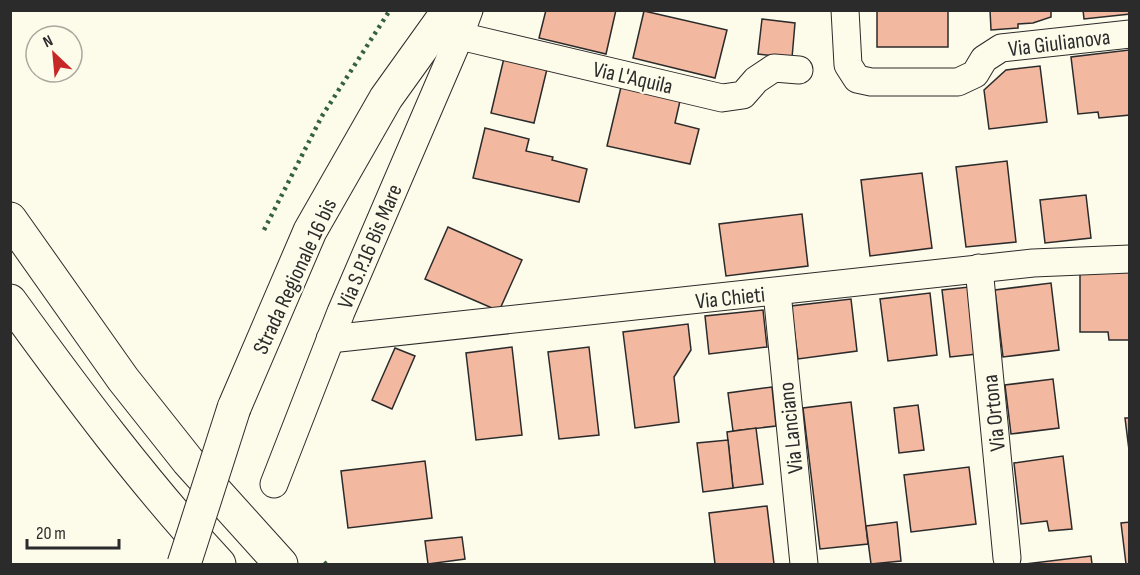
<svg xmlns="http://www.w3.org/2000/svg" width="1140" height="575" viewBox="0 0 1140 575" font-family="'Sofia Sans Condensed',sans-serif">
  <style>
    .building { fill: #f2b8a0; stroke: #2b2b2b; stroke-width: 1.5 }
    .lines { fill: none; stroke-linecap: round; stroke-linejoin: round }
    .minor-casing { stroke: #2b2b2b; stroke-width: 29 }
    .secondary-casing { stroke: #2b2b2b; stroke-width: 35 }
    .trunk-casing { stroke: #2b2b2b; stroke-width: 35 }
    .minor { stroke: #fdfbea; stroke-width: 27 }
    .secondary { stroke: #fdfbea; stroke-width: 33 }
    .trunk { stroke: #fdfbea; stroke-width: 33 }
    .secondary-bridge-casing { stroke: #2b2b2b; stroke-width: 35; stroke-linecap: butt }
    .secondary-bridge { stroke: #fdfbea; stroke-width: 33 }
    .hedge { stroke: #34623c; stroke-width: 4.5; stroke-dasharray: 3 4.5; stroke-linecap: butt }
    .labels { text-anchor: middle; stroke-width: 4.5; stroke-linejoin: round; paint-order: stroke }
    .street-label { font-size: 22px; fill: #2b2b2b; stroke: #fdfbea }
  </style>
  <rect width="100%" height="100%" fill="#fdfbea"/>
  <g class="building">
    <path d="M546,10H616L606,54L539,38Z"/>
    <rect x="877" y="10" width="71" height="37"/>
    <path d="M990,10H1051V17L1033,23L1018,24V28L991,30Z"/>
    <path d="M1083,10H1130V14L1084,19Z"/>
    <path d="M644,11L727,30L715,78L633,58Z"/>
    <path d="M762,19L795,23L792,58L758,54Z"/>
    <path d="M1129,50L1130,115L1099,118L1098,112L1078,114L1071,57Z"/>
    <path d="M504,58L547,69L534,123L491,113Z"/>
    <path d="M1040,66L1047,122L989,129L984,90L1006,70Z"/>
    <path d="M621,87L680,101L675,123L699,129L690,164L607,146Z"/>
    <path d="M485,128L529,139L526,151L553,157L552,160L587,169L579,202L473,178Z"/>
    <path d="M1007,161L1016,242L966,247L956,167Z"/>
    <path d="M922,173L932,248L870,256L861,180Z"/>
    <path d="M1086,195L1091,238L1045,243L1040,200Z"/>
    <path d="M802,214L808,266L726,276L719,224Z"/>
    <path d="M448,227L522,260L499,311L425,279Z"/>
    <path d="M1130,271V340H1109L1108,332H1080V272Z"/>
    <path d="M1051,283L1059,350L1003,357L995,290Z"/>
    <path d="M969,287L977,354L950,357L942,290Z"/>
    <path d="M930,293L937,355L888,361L880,299Z"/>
    <path d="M851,299L857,351L798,359L791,306Z"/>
    <path d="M763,310L767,347L709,354L705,316Z"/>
    <path d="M688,324L691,350L674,377L679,422L635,428L623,332Z"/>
    <path d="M512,347L522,435L476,440L466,353Z"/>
    <path d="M589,347L599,435L559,439L548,352Z"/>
    <path d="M395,348L415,356L392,409L372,400Z"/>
    <path d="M1053,379L1059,428L1011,434L1005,385Z"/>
    <path d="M772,387L776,426L733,431L728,393Z"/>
    <path d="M851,402L868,544L820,549L803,408Z"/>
    <path d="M918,405L924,450L899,453L894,408Z"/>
    <path d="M1125,418H1130V458Z"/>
    <path d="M756,428L763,484L733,488L727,432Z"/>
    <path d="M728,440L733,488L703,492L697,443Z"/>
    <path d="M1063,456L1072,529L1049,531L1047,521L1021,524L1014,463Z"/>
    <path d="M425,461L432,518L348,528L341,471Z"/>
    <path d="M969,467L976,524L911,532L904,475Z"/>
    <path d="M767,506L774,564H715L709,513Z"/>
    <path d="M897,522L901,561L871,564L866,526Z"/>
    <path d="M1130,522V564H1126L1121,523Z"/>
    <path d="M462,537L465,559L428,564L425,541Z"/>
    <path d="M1091,556L1092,564H1025Z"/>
  </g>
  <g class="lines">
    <g class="minor-casing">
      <g id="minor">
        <path d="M845,10L848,65L857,79L871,82H958L975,74L984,59L1001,48L1130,34"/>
        <path d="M460,36L722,98L743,95L756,80L774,68L799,70"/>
        <path d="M979,268L1007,558"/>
        <path d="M777,292L804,564"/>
        <path d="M330,339L1033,263L1130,259"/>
        <path d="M274,484L341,312L458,40L469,10"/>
      </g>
    </g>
    <g class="secondary-casing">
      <path id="secondary" d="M234,408L310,231L386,98L449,10"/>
    </g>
    <g class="trunk-casing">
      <g id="trunk">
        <path d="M10,219L123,379L188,461L281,564"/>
        <path d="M10,301C76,392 143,482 219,564"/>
      </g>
    </g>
    <use href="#minor" class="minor"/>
    <use href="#secondary" class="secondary"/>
    <use href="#trunk" class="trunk"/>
    <g class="secondary-bridge-casing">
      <path id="secondary-bridge" d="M184,564L234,408"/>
    </g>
    <use href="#secondary-bridge" class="secondary-bridge"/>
    <g class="hedge">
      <path d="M264,230L322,116L390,10"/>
      <path d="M324,562L326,564"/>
    </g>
  </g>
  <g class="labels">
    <g class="street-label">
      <text transform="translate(1059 42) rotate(-7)" y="8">Via Giulianova</text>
      <text transform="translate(633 77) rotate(13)" y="8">Via L'Aquila</text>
      <text transform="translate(369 246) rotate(-67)" y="8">Via S.P.16 Bis Mare</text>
      <text transform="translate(294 276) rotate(-65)" y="8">Strada Regionale 16 bis</text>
      <text transform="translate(730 297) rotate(-6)" y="8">Via Chieti</text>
      <text transform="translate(993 413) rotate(-96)" y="8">Via Ortona</text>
      <text transform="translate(790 428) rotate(-96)" y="8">Via Lanciano</text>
    </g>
  </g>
  <rect width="1140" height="575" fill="none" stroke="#2b2b2b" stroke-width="24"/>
  <g transform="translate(54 54) rotate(334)"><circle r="28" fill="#fdfbea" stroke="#a9a89e" stroke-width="1.5"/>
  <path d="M0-4.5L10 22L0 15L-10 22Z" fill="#c62828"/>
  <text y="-9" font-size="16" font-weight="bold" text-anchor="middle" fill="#2b2b2b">N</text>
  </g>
  <path d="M27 539v9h92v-9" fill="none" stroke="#2b2b2b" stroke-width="3"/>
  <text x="36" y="539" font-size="18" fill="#2b2b2b" stroke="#fdfbea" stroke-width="4.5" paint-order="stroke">20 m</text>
</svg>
